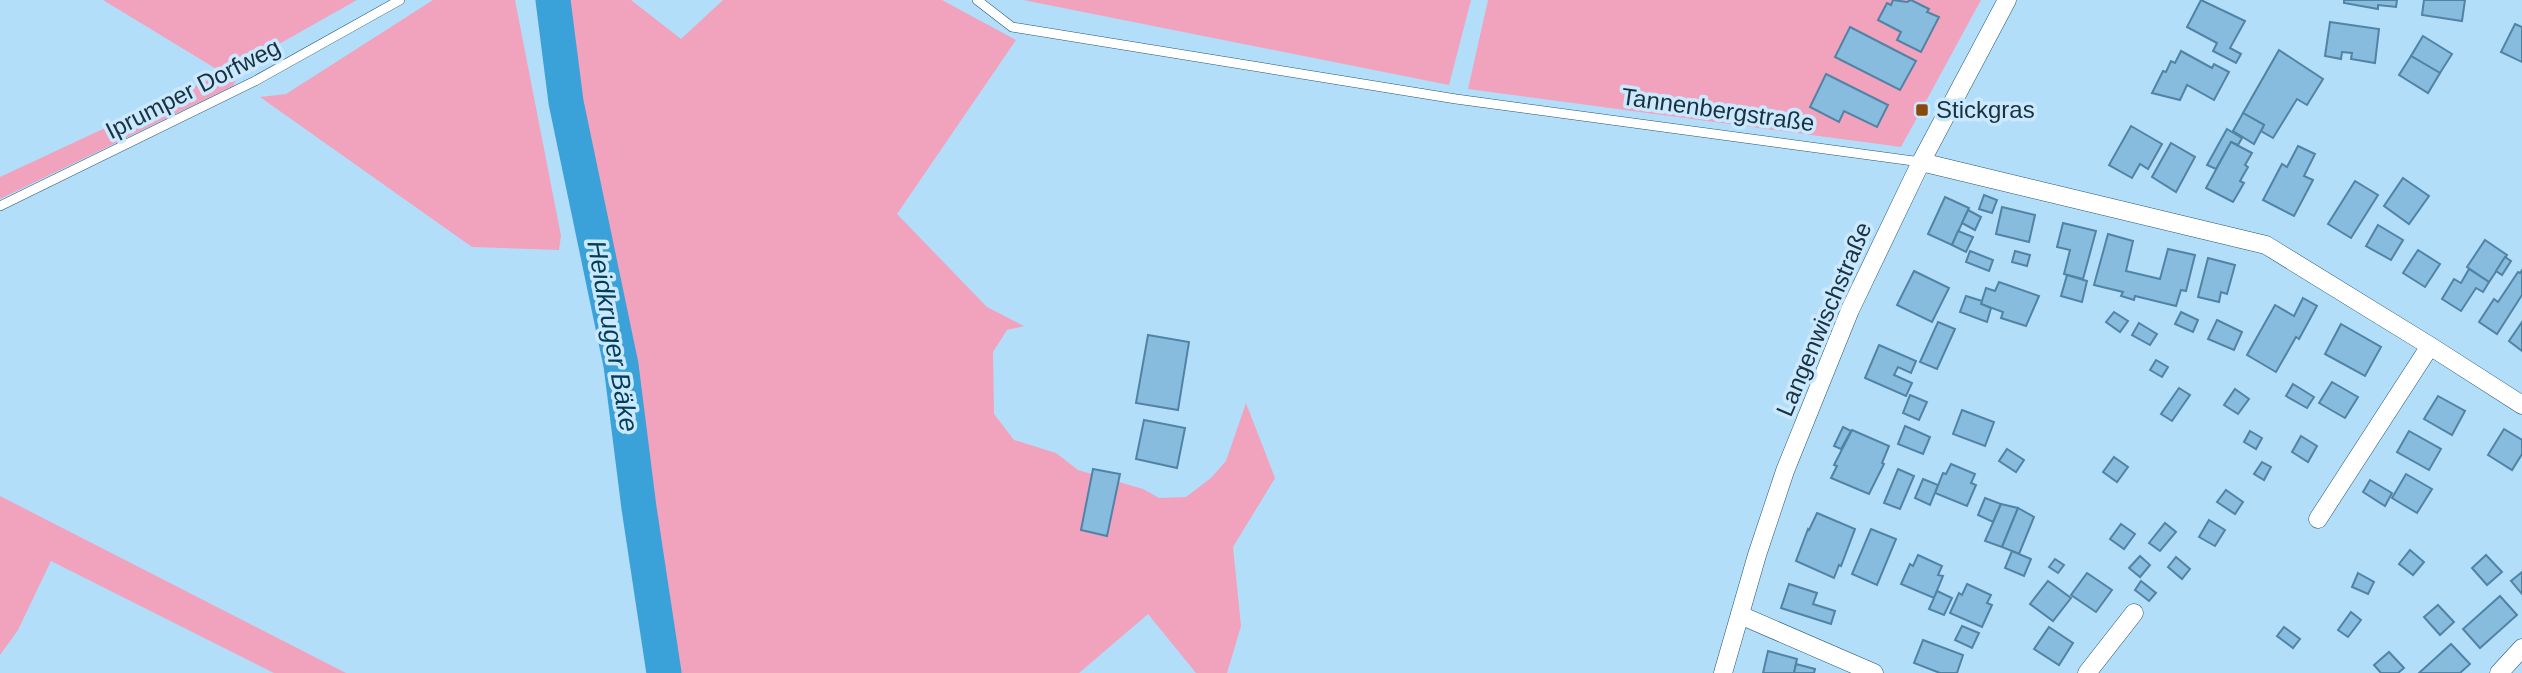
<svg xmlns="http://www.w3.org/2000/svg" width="2522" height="673" viewBox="0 0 2522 673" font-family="Helvetica,sans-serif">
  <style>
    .green { fill: #f1a2bd }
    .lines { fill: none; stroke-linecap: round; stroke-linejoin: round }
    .river { stroke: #3ba1d9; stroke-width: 35 }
    .building { fill: #87bcde; stroke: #5083a4; stroke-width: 2 }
    .lane-casing { stroke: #225674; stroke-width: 10 }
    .street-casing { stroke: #225674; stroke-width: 19 }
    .lane { stroke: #fff; stroke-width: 9 }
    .street { stroke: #fff; stroke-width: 18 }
    .poi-dot { fill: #88490c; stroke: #cae9ff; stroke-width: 2.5 }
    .labels { text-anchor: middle; stroke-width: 7; stroke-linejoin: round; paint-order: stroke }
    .street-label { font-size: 24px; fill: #1b313e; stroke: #cae9ff }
    .poi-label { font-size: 24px; fill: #1b313e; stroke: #cae9ff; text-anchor: start }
    .water-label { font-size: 26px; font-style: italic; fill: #023d5a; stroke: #cae9ff }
  </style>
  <rect width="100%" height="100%" fill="#b3defa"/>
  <g class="green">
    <path d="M103,0H357L245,63L233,86L0,199V177L223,73Z"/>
    <path d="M433,0H515L561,236L559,250L472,247L260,97L286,94Z"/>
    <path d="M554,0H631L681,39L723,0H942L1016,40L897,214L987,307L1024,326L1007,330L993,352L994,414L1014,440L1056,453L1078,470L1143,489L1159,498L1186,497L1211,478L1226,461L1246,403L1275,478L1233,547L1241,626L1227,673H1196L1148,614L1079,673H667L623,362L568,99Z"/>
    <path d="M1023,0H1471L1449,85Z"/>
    <path d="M1488,0H1981L1901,147L1468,89Z"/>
    <path d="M0,496L346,673H274L51,561L18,630L0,655Z"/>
  </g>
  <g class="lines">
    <path class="river" d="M553,0L566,102L621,365L639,508L664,673"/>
  </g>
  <g class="building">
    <path d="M1893,0L1907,2L1911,0L1929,9L1927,12L1939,17L1921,52L1897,40L1901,32L1878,20L1887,3L1891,5Z"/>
    <path d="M2201,0L2245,21L2230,48L2241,54L2236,63L2213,51L2217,43L2187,27Z"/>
    <path d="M2344,0H2397L2396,7L2378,5V9L2344,3Z"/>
    <path d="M2424,0H2465L2462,21L2422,15Z"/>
    <path d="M2330,22L2379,29L2375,63L2351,59L2352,53L2342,52L2341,59L2325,56Z"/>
    <path d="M2515,24L2522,27V62L2501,52Z"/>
    <path d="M1850,27L1916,61L1900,90L1835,57Z"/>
    <path d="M2423,36L2452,54L2440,73L2411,56Z"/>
    <path d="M2279,50L2323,79L2307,105L2297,99L2273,138L2261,131L2264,125L2243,113Z"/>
    <path d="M2181,51L2212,68L2214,64L2229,72L2214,100L2187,85L2180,100L2152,93L2163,71L2166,72L2171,61L2175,63Z"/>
    <path d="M2411,56L2440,73L2428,93L2399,75Z"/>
    <path d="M1826,74L1888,105L1877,127L1844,111L1839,122L1810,107Z"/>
    <path d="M2243,113L2264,125L2254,144L2233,131Z"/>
    <path d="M2131,126L2162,144L2148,169L2140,164L2132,178L2109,165Z"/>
    <path d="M2227,129L2242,138L2238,145L2231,142L2216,169L2207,165Z"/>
    <path d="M2231,142L2252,153L2245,165L2248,167L2240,181L2244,183L2233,202L2206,188Z"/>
    <path d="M2171,143L2195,157L2176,192L2152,177Z"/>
    <path d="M2298,146L2315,154L2304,176L2313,180L2294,216L2263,200L2282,164L2287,167Z"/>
    <path d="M2403,178L2429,196L2409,224L2384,206Z"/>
    <path d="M2355,181L2378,195L2351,238L2328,224Z"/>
    <path d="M1984,195L1997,200L1992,213L1979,209Z"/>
    <path d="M1945,197L1969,208L1952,245L1928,234Z"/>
    <path d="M2002,207L2035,215L2029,242L1996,234Z"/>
    <path d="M1968,210L1981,217L1975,230L1962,223Z"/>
    <path d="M2063,223L2096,231L2083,279L2064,274L2070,250L2057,247Z"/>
    <path d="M2378,225L2403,240L2391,260L2366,246Z"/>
    <path d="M1958,231L1973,237L1966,252L1952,245Z"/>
    <path d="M2108,234L2133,241L2126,271L2160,279L2168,249L2195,255L2186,291L2181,290L2176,306L2135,296L2134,300L2121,296L2123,292L2094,285Z"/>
    <path d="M2485,240L2507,255L2489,282L2467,267Z"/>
    <path d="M2418,250L2440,264L2425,287L2403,273Z"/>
    <path d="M1970,251L1993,260L1989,271L1966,262Z"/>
    <path d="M2015,251L2030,255L2027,266L2012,262Z"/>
    <path d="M2505,257L2511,261L2502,275L2496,271Z"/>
    <path d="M2208,258L2235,265L2227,294L2221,292L2219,302L2198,297Z"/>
    <path d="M2469,269L2489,282L2483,292L2476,288L2461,311L2442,299L2454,279L2461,283Z"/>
    <path d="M2522,270V295L2497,334L2479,322L2494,299L2498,302L2518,272L2520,273Z"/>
    <path d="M1914,271L1949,288L1932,322L1897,305Z"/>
    <path d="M2067,275L2087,281L2082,302L2061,296Z"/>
    <path d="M1999,282L2039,296L2026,326L2001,318L2003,312L1981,304L1986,288L1995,291Z"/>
    <path d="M1966,296L1982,301L1981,304L1991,308L1987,322L1960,312Z"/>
    <path d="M2303,298L2317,306L2299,339L2296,337L2276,372L2247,355L2275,305L2294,316Z"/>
    <path d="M2114,312L2128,321L2120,332L2106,322Z"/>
    <path d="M2181,312L2198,320L2193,332L2175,324Z"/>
    <path d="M2217,320L2242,332L2234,350L2208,339Z"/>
    <path d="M1938,322L1955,329L1937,369L1920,362Z"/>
    <path d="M2522,322V351L2509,341Z"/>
    <path d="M2139,323L2157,334L2150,345L2132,335Z"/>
    <path d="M2341,324L2381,347L2365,376L2325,354Z"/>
    <path d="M1148,335L1189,342L1178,410L1136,403Z"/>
    <path d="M1879,345L1916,361L1911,373L1898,367L1894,375L1912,383L1906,396L1865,378Z"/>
    <path d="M2156,360L2168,367L2162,377L2150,370Z"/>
    <path d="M2332,382L2358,397L2345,418L2319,403Z"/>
    <path d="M2293,384L2314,397L2307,408L2286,396Z"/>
    <path d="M2179,388L2190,395L2172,421L2161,414Z"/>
    <path d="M2235,389L2249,399L2238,414L2224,405Z"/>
    <path d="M1910,395L1927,402L1919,420L1903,413Z"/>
    <path d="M2438,396L2465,411L2452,435L2424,419Z"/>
    <path d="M1962,410L1994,422L1985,446L1953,434Z"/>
    <path d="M1144,420L1185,428L1177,468L1136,459Z"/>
    <path d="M1905,426L1930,437L1923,454L1898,444Z"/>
    <path d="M1843,427L1851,431L1841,449L1834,446Z"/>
    <path d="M2504,429L2522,440V454L2512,470L2488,455Z"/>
    <path d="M1852,430L1889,446L1882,463L1884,464L1869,494L1831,478L1837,466L1834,465Z"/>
    <path d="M2250,431L2262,438L2256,449L2244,442Z"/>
    <path d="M2409,431L2441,449L2429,470L2397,452Z"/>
    <path d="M2301,436L2317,446L2308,462L2292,452Z"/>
    <path d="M2007,449L2024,460L2016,472L1999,461Z"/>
    <path d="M2114,457L2128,467L2117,482L2103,472Z"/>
    <path d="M2262,462L2271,467L2264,480L2254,474Z"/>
    <path d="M1951,464L1975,474L1971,483L1976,485L1967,506L1935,493L1943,473L1946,474Z"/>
    <path d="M1093,469L1120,474L1107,536L1081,530Z"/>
    <path d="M1898,469L1914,476L1900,509L1884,503Z"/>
    <path d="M2406,474L2432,489L2417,513L2392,498Z"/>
    <path d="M1923,479L1938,485L1930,505L1915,498Z"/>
    <path d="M2370,480L2392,493L2385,506L2363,492Z"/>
    <path d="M2226,490L2243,502L2235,514L2217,502Z"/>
    <path d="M1985,498L2001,504L1993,522L1978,515Z"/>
    <path d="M2001,504L2018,508L2002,547L1985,541Z"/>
    <path d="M2018,508L2034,517L2019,554L2002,547Z"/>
    <path d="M1817,513L1855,529L1841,566L1839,565L1834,578L1796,561L1808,529L1809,530Z"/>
    <path d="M2209,520L2225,530L2215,546L2199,537Z"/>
    <path d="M2165,523L2176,532L2160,551L2149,543Z"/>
    <path d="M2121,524L2135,534L2124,549L2110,539Z"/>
    <path d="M1871,529L1896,539L1877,585L1852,574Z"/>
    <path d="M2410,550L2424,562L2413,575L2399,564Z"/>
    <path d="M2012,551L2031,559L2024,576L2005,568Z"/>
    <path d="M1918,555L1942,566L1938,575L1943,576L1934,598L1901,584L1910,564L1913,566Z"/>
    <path d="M2486,555L2502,572L2487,585L2472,568Z"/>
    <path d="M2140,556L2150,565L2140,577L2129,568Z"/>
    <path d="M2176,557L2190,569L2182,579L2168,567Z"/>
    <path d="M2055,559L2064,565L2058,573L2049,567Z"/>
    <path d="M2522,572V594L2511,581Z"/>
    <path d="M2087,573L2112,590L2096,612L2071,595Z"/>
    <path d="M2358,573L2374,582L2368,594L2352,587Z"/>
    <path d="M2048,581L2071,598L2053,621L2030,604Z"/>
    <path d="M2141,581L2156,593L2149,601L2135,590Z"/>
    <path d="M1789,584L1817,593L1813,604L1835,611L1831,624L1781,608Z"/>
    <path d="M1967,584L1991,595L1987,603L1992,605L1982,627L1950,613L1959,593L1962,595Z"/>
    <path d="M1937,591L1952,598L1944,615L1929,609Z"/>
    <path d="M2500,596L2517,615L2480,648L2463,629Z"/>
    <path d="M2438,605L2454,622L2440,635L2424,617Z"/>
    <path d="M2351,612L2361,620L2348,637L2338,630Z"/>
    <path d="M1962,626L1979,633L1972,648L1955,640Z"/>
    <path d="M2049,627L2073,643L2059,665L2034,649Z"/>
    <path d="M2284,627L2300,639L2293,648L2277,636Z"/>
    <path d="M1923,640L1963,655L1957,673H1940L1914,663Z"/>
    <path d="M2451,644L2470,664L2460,673H2419Z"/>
    <path d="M1768,651L1797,659L1794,673H1763Z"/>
    <path d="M2389,652L2404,668L2398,673H2381L2374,665Z"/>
    <path d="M1796,664L1815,669L1814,673H1794Z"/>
  </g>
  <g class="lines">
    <g class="lane-casing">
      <g id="lane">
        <path d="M977,0L1012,27L1456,99L1921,162"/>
        <path d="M0,206L255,81L400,0"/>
      </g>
    </g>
    <g class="street-casing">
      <g id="street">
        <path d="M1921,162L2266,245L2430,346L2522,405"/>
        <path d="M2318,519L2430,346"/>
        <path d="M1740,615L1874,673"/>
        <path d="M1723,673L1757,555L1785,471L1850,310L1921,162L2007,0"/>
        <path d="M2087,673L2134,613"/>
        <path d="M2499,673L2522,648"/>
      </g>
    </g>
    <use href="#lane" class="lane"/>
    <use href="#street" class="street"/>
  </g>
  <rect class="poi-dot" x="1915" y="103" width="14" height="14" rx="3.5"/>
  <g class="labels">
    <g class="street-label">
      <text transform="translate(193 89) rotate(-27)" y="8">Iprumper Dorfweg</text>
      <text transform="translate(1718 110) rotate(8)" y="8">Tannenbergstraße</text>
      <text transform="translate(1824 319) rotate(-67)" y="8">Langenwischstraße</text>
    </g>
    <g class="poi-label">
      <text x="1936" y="118">Stickgras</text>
    </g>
    <g class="water-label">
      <text transform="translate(613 336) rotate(80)" y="9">Heidkruger Bäke</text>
    </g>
  </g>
</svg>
